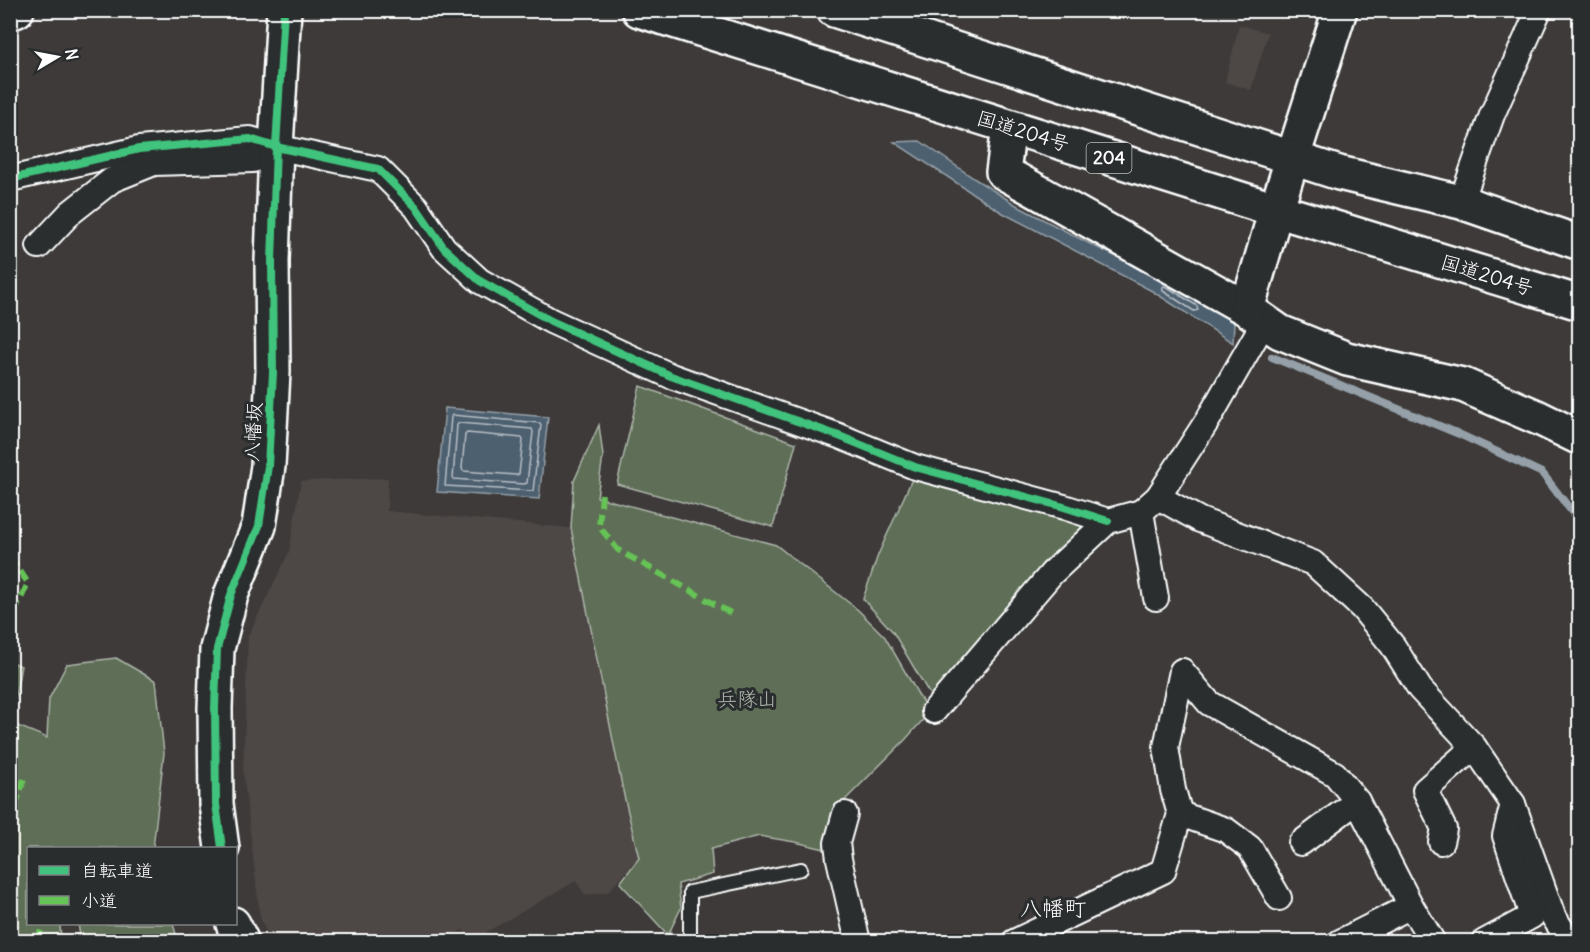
<svg xmlns="http://www.w3.org/2000/svg" width="1590" height="952" viewBox="0 0 1590 952" font-family="Delius,'Klee One',sans-serif">
  <style>
    .built { fill: #4e4745 }
    .green { fill: #5e6e57; stroke: #aeb6ab; stroke-width: 1.5 }
    .water { fill: #4e6070; stroke: #95a0a9; stroke-width: 1.5 }
    .lines { fill: none; stroke-linecap: round; stroke-linejoin: round }
    .shore { stroke: #b8bfc6; stroke-width: 1.5 }
    .stream { stroke: #95a0a9; stroke-width: 8 }
    .lane-casing { stroke: #fff; stroke-width: 16 }
    .street-casing { stroke: #fff; stroke-width: 28 }
    .secondary-casing { stroke: #fff; stroke-width: 38 }
    .highway-casing { stroke: #fff; stroke-width: 38 }
    .lane { stroke: #2a2d2e; stroke-width: 12 }
    .street { stroke: #2a2d2e; stroke-width: 24 }
    .secondary { stroke: #2a2d2e; stroke-width: 33 }
    .highway { stroke: #2a2d2e; stroke-width: 33 }
    .quiet { stroke: #66c356; stroke-width: 6; stroke-dasharray: 12 6; stroke-linecap: butt }
    .cycleway-casing { stroke: #2a2d2e; stroke-width: 11 }
    .cycleway { stroke: #40c37c; stroke-width: 8 }
    .labels { text-anchor: middle; stroke-width: 6; stroke-linejoin: round; paint-order: stroke }
    .shield { fill: #2a2d2e; stroke: #bfc0c0; stroke-width: 1.5 }
    .shield-label { font-size: 18px; font-weight: bold; fill: #fff }
    .street-label { font-size: 20px; fill: #fff; stroke: #2a2d2e }
    .park-label { font-size: 20px; fill: #aeb6ab; stroke: #2a2d2e }
    .quarter-label { font-size: 22px; fill: #fff; stroke: #2a2d2e }
  </style>
  <rect width="100%" height="100%" fill="#3d3a39"/>
  <filter id="ink" filterUnits="userSpaceOnUse"><feTurbulence type="fractalNoise" baseFrequency=".0167" numOctaves="2"/><feDisplacementMap in="SourceGraphic" scale="12" xChannelSelector="R" yChannelSelector="G"/><feConvolveMatrix kernelMatrix="1 2 1 2 8 2 1 2 1" color-interpolation-filters="sRGB"/></filter>
  <g filter="url(#ink)">
    <g class="built">
      <path d="M1239,25L1268,33L1251,90L1225,82Z"/>
      <path d="M388,478L387,511L571,528L623,791L639,858L608,892L585,895L576,881L471,941L463,930L436,941H270L260,917L243,771L248,636L289,552L301,481Z"/>
    </g>
    <g class="green">
      <path d="M640,386L796,443L773,527L617,484Z"/>
      <path d="M599,425L603,456L597,497L776,545L858,610L885,637L929,713L905,740L839,806L833,851L795,842L759,836L711,849L713,874L678,884L681,908L668,935L620,883L639,858L623,791L571,528L574,481Z"/>
      <path d="M913,477L1080,521L1082,535L933,700L893,632L863,599L878,555Z"/>
      <path d="M116,658L156,681L164,753L153,848H28V924H60L61,941H11V723L47,738L49,699L67,664Z"/>
      <path d="M11,662L21,666L11,720Z"/>
      <path d="M78,924H173L178,941H81Z"/>
    </g>
    <g class="water">
      <path d="M920,141L975,179L1021,208L1096,247L1172,282L1234,323L1233,343L1152,291L1001,212L894,142Z"/>
      <path d="M445,408L548,417L539,499L437,492Z"/>
    </g>
    <g class="lines">
      <g class="shore">
        <path d="M1164,286L1169,288L1197,306L1198,310L1194,311L1163,291L1162,288Z"/>
        <path d="M452,415L540,423L541,425L533,491L445,486L451,417Z"/>
        <path d="M459,423L532,429L533,432L527,483L524,484L453,479L457,425Z"/>
        <path d="M467,433L522,438L523,440L519,474L516,475L463,471L462,468L465,435Z"/>
      </g>
      <path class="stream" d="M1272,357L1459,434L1542,473L1580,522"/>
      <g class="lane-casing">
        <path id="lane" d="M690,942V892L801,869"/>
      </g>
      <g class="street-casing">
        <g id="street">
          <path d="M10,179L139,149L250,139L276,147L378,169L416,207L444,248L480,281L551,321L671,376L839,436L915,467L1064,507L1108,521"/>
          <path d="M1461,202L1492,115L1539,10"/>
          <path d="M39,246L70,213L112,180L154,163L253,160L276,147"/>
          <path d="M1158,497L1200,520L1313,563L1362,608L1393,646L1420,689L1474,747L1513,804L1553,916L1570,942"/>
          <path d="M1141,512L1156,598"/>
          <path d="M1182,671L1209,703L1335,774L1357,801L1411,906L1433,942"/>
          <path d="M934,711L1052,573L1108,521L1141,512L1158,497L1209,418L1264,322"/>
          <path d="M845,814L837,843L839,859L858,942"/>
          <path d="M1180,814L1226,830L1250,848L1279,898"/>
          <path d="M1441,842L1444,829L1425,790L1474,747"/>
          <path d="M1301,843L1357,801"/>
          <path d="M1014,942L1163,871L1180,814L1173,790L1166,747L1182,671"/>
          <path d="M1340,942L1411,906"/>
          <path d="M1484,942L1532,916L1505,836L1513,804"/>
        </g>
      </g>
      <g class="secondary-casing">
        <g id="secondary">
          <path d="M1009,127L1003,172L1247,309L1280,332L1347,359L1463,385L1539,418L1580,438"/>
          <path d="M1247,309L1276,210L1340,10"/>
          <path d="M222,848L216,804L215,708L217,649L231,595L259,526L268,466L273,372L272,261L276,147L284,10"/>
          <path d="M233,924L242,942"/>
        </g>
      </g>
      <g class="highway-casing">
        <g id="highway">
          <path d="M639,10L1276,210L1580,303"/>
          <path d="M834,10L1339,173L1461,202L1580,243"/>
          <path d="M10,13L17,10"/>
        </g>
      </g>
      <use href="#lane" class="lane"/>
      <use href="#street" class="street"/>
      <use href="#secondary" class="secondary"/>
      <use href="#highway" class="highway"/>
      <g class="quiet">
        <path d="M602,494L599,526L618,550L734,615"/>
        <path d="M10,556L28,583L10,622"/>
        <path d="M10,824L24,779"/>
        <path d="M37,942L43,924"/>
      </g>
      <g class="cycleway-casing">
        <g id="cycleway">
          <path d="M10,179L139,149L250,139L276,147L378,169L416,207L444,248L480,281L551,321L671,376L839,436L915,467L1064,507L1108,521"/>
          <path d="M222,848L216,804L215,708L217,649L231,595L259,526L268,466L273,372L272,261L276,147L284,10"/>
        </g>
      </g>
      <use href="#cycleway" class="cycleway"/>
    </g>
  </g>
  <g class="labels">
    <rect class="shield" x="1086.5" y="143" width="45" height="30" rx="4.5"/>
    <g class="shield-label">
      <text x="1109" y="164">204</text>
    </g>
    <g class="street-label">
      <text transform="translate(1023 131) rotate(17)" y="7">国道204号</text>
      <text transform="translate(1487 275) rotate(17)" y="7">国道204号</text>
      <text transform="translate(253 432) rotate(-87)" y="7">八幡坂</text>
    </g>
    <g class="park-label">
      <text x="747" y="706">兵隊山</text>
    </g>
    <g class="quarter-label">
      <text x="1053" y="916">八幡町</text>
    </g>
  </g>
  <rect width="1590" height="952" fill="none" stroke="#2a2d2e" stroke-width="36"/>
  <rect x="18" y="18" width="1554" height="916" fill="none" stroke="#fff" stroke-width="2" filter="url(#ink)"/>
  <rect x="27" y="847" width="210" height="78" fill="#2a2d2e" stroke="#7f8182" stroke-width="1.5"/>
  <rect x="39" y="866" width="30" height="9" fill="#40c37c" stroke="#7f8182" stroke-width="1.5"/>
  <text x="81" y="877" font-size="18" fill="#ffffff">自転車道</text>
  <rect x="39" y="896" width="30" height="9" fill="#66c356" stroke="#7f8182" stroke-width="1.5"/>
  <text x="81" y="907" font-size="18" fill="#ffffff">小道</text>
  <g transform="translate(57 57) rotate(80)" stroke="#2a2d2e" stroke-width="4.5" paint-order="stroke">
  <path d="M0-4.5L10 22L0 15L-10 22Z" fill="#ffffff"/>
  <text y="-9" font-size="16" font-weight="bold" text-anchor="middle" fill="#ffffff">N</text>
  </g>
</svg>
